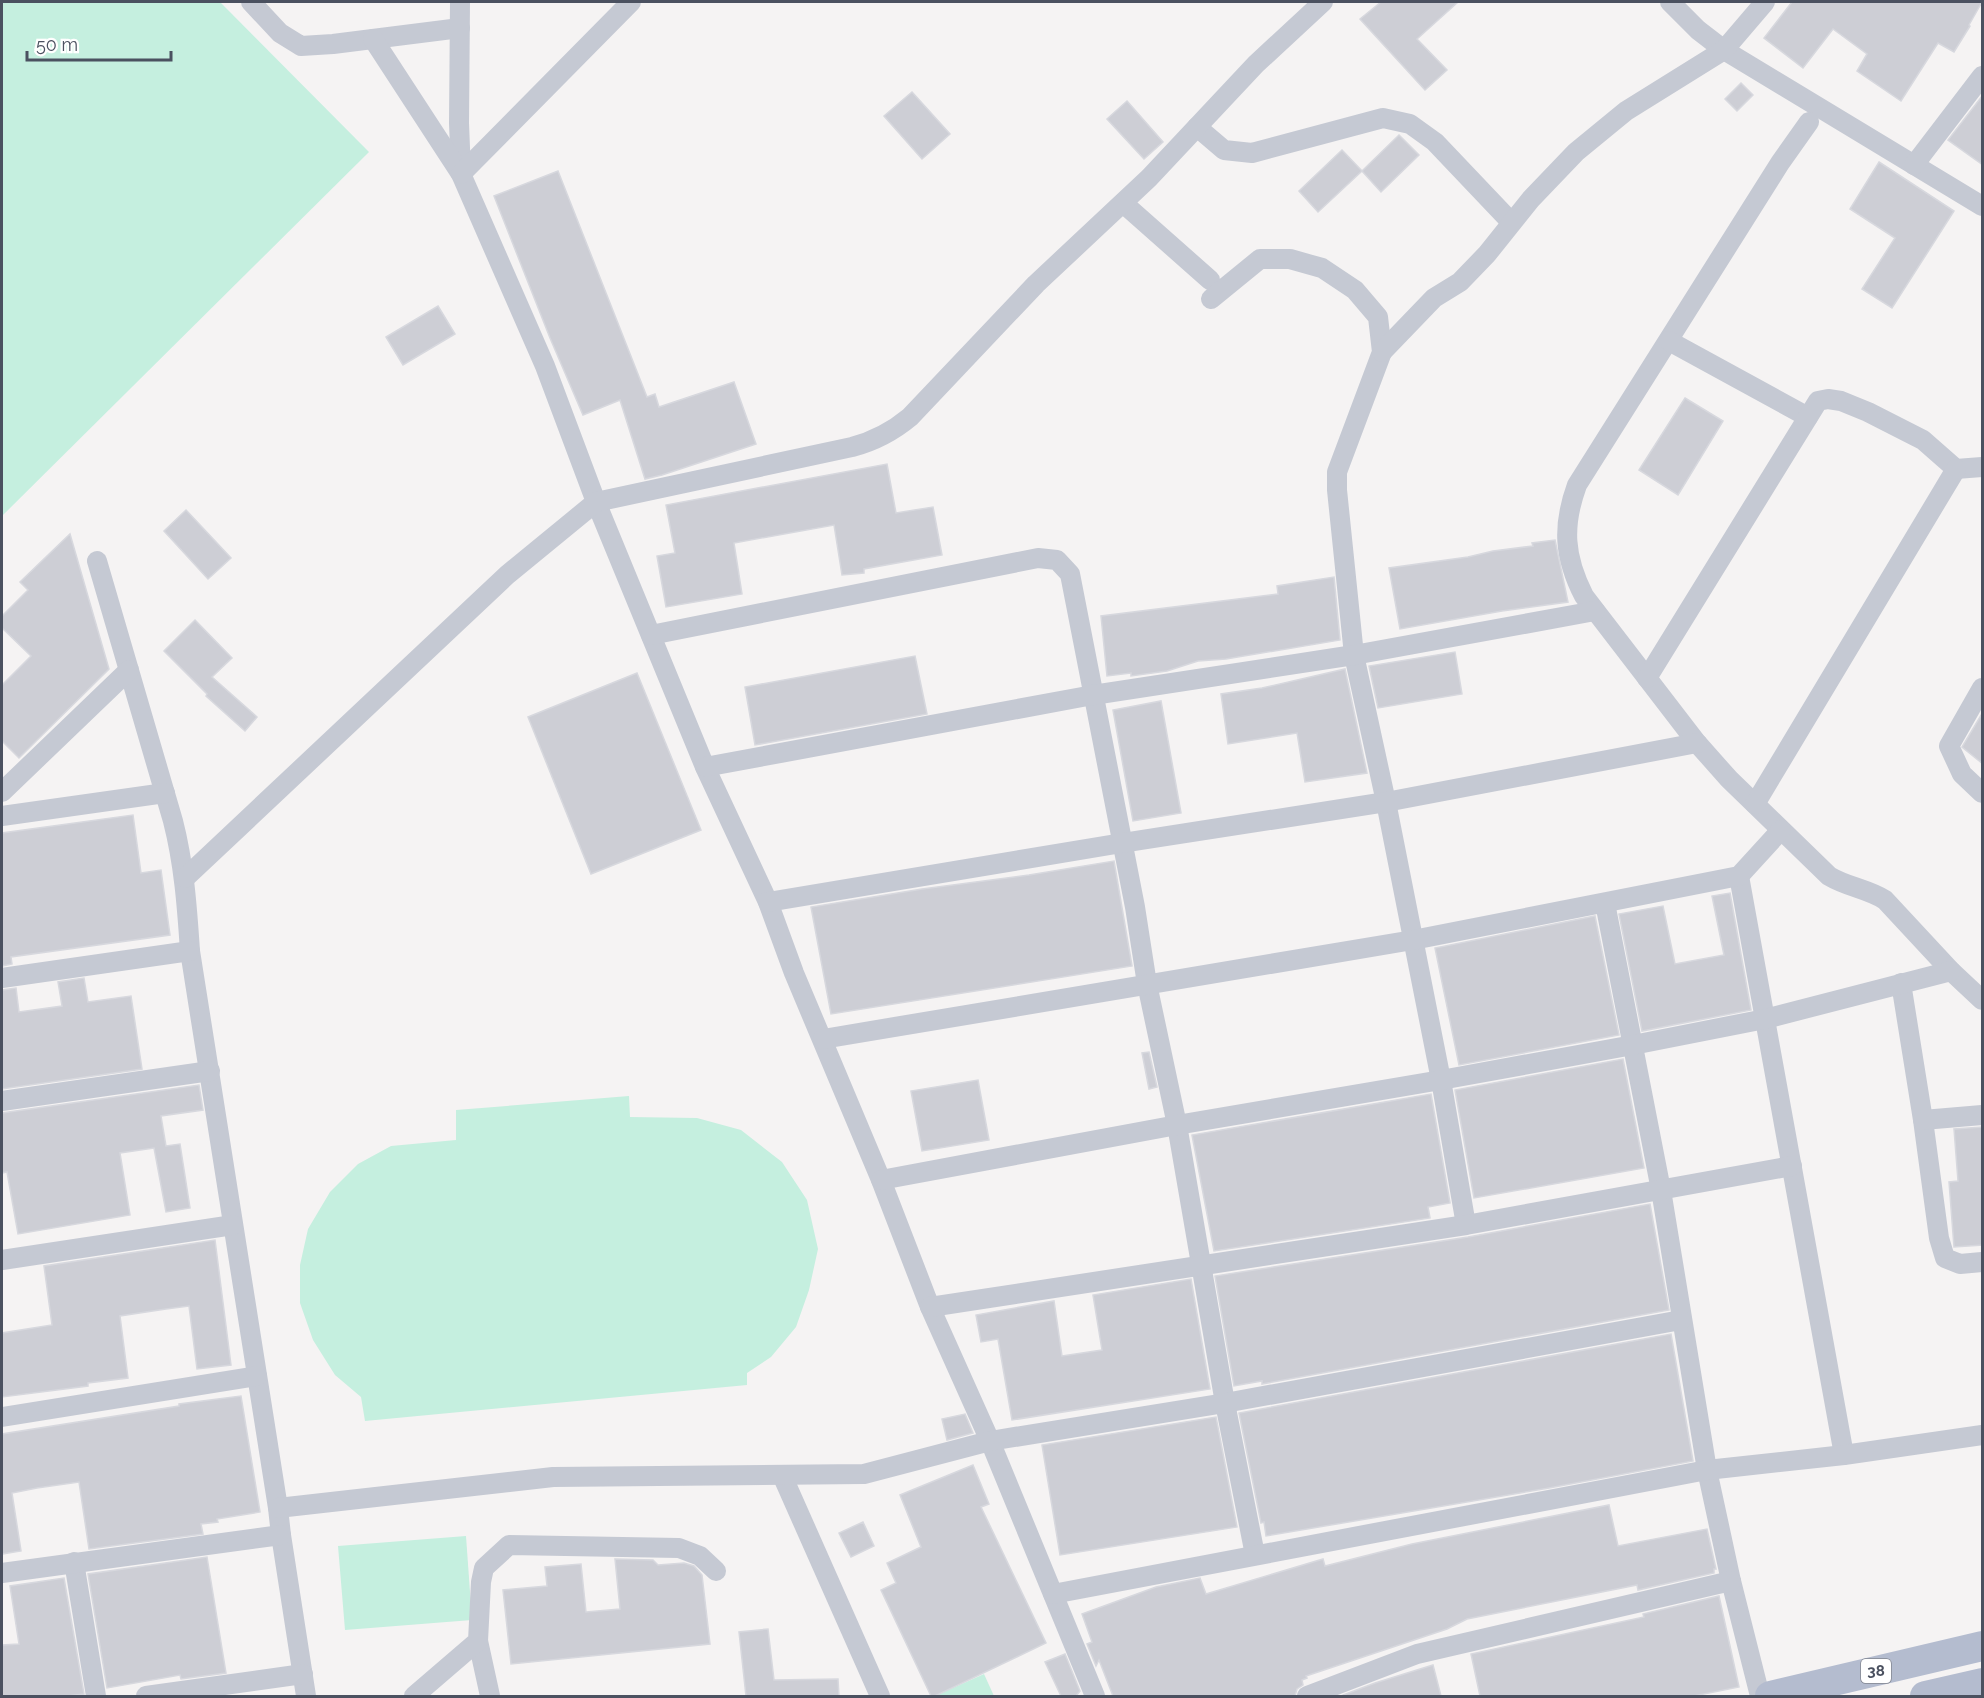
<svg xmlns="http://www.w3.org/2000/svg" width="1984" height="1698" viewBox="0 0 1984 1698" font-family="Raleway,sans-serif">
  <style>
    .green { fill: #c5efdf }
    .building { fill: #cdced5; stroke: #d7d8de; stroke-width: 1.5 }
    .lines { fill: none; stroke-linecap: round; stroke-linejoin: round }
    .minor { stroke: #c5c9d3; stroke-width: 20 }
    .primary { stroke: #b4bccf; stroke-width: 30 }
    .labels { text-anchor: middle; stroke-width: 6; stroke-linejoin: round; paint-order: stroke }
    .shield { fill: #fff; stroke: #818590; stroke-width: 1.5 }
    .shield-label { font-size: 15px; font-weight: bold; fill: #4b5160 }
  </style>
  <rect width="100%" height="100%" fill="#f5f3f3"/>
  <g class="green">
    <path d="M2,2H220L369,152L2,516Z"/>
    <path d="M629,1096L630,1117L697,1118L741,1130L782,1162L807,1200L818,1249L809,1290L796,1327L771,1357L747,1373V1385L365,1421L361,1397L335,1375L313,1340L300,1303V1265L308,1229L330,1192L358,1164L391,1146L456,1140V1110Z"/>
    <path d="M466,1536L472,1620L345,1630L338,1546Z"/>
    <path d="M984,1674L994,1696H935Z"/>
  </g>
  <g class="building">
    <path d="M1381,2H1458L1417,39L1447,70L1425,90L1360,19Z"/>
    <path d="M1792,2H1982L1969,25L1970,26L1954,52L1938,43L1901,101L1857,71L1867,54L1833,29L1803,68L1764,38Z"/>
    <path d="M1741,83L1753,95L1737,111L1725,99Z"/>
    <path d="M912,92L950,134L922,159L884,116Z"/>
    <path d="M1983,95V165L1948,140Z"/>
    <path d="M1127,101L1163,142L1144,159L1107,119Z"/>
    <path d="M1399,135L1419,155L1381,192L1362,171Z"/>
    <path d="M1342,150L1362,171L1318,212L1299,191Z"/>
    <path d="M1879,162L1954,211L1892,308L1862,289L1895,238L1850,209Z"/>
    <path d="M558,171L647,397L655,394L659,407L734,382L756,444L662,475L645,479L620,400L583,415L550,338L494,196Z"/>
    <path d="M438,306L455,334L403,365L386,337Z"/>
    <path d="M1685,398L1723,421L1678,495L1639,470Z"/>
    <path d="M887,464L896,513L933,507L942,555L864,569V573L842,575L834,525L734,543L742,594L666,607L657,556L675,553L666,505Z"/>
    <path d="M186,510L231,558L208,579L164,531Z"/>
    <path d="M70,534L109,669L19,758L2,741V685L31,656L2,628V616L28,590L20,582Z"/>
    <path d="M1555,540L1568,602L1502,611L1400,629L1389,568L1468,557L1493,551L1533,546L1532,543Z"/>
    <path d="M1334,577L1340,640L1226,659L1198,661L1167,671L1131,676V673L1107,676L1101,616L1278,594L1277,586Z"/>
    <path d="M195,620L232,658L212,677L257,717L245,731L206,696L207,694L164,651Z"/>
    <path d="M1455,652L1462,694L1378,708L1369,666Z"/>
    <path d="M915,656L927,714L755,745L745,687Z"/>
    <path d="M1345,669L1367,773L1305,782L1297,733L1228,744L1221,694L1262,688Z"/>
    <path d="M637,673L701,830L591,874L528,717Z"/>
    <path d="M1161,701L1181,813L1133,821L1113,710Z"/>
    <path d="M1983,712V764L1962,747Z"/>
    <path d="M133,815L141,873L161,870L170,935L11,957L12,964L2,966V833Z"/>
    <path d="M1114,861L1132,966L831,1014L811,907L922,889L1029,875Z"/>
    <path d="M1730,893L1751,1010L1642,1031L1619,914L1663,906L1675,964L1724,955L1712,896Z"/>
    <path d="M1595,916L1619,1035L1459,1065L1435,948Z"/>
    <path d="M84,978L88,1002L131,996L142,1069L2,1089V990L16,988L19,1012L62,1006L58,982Z"/>
    <path d="M1149,1052L1157,1087L1149,1089L1142,1053Z"/>
    <path d="M1623,1059L1644,1168L1474,1198L1455,1090Z"/>
    <path d="M978,1080L989,1140L922,1151L911,1091Z"/>
    <path d="M199,1085L203,1110L161,1116L166,1146L180,1144L190,1208L166,1212L154,1148L120,1153L130,1215L18,1234L7,1172L2,1173V1113Z"/>
    <path d="M1431,1094L1450,1203L1428,1207L1430,1218L1214,1251L1192,1135Z"/>
    <path d="M1983,1127V1245L1954,1247L1949,1182L1958,1181L1954,1129Z"/>
    <path d="M1650,1204L1669,1310L1262,1384V1381L1234,1386L1215,1276L1468,1237Z"/>
    <path d="M215,1240L231,1365L197,1369L189,1306L166,1309L120,1316L128,1378L88,1383V1386L2,1397V1333L52,1325L44,1266Z"/>
    <path d="M1191,1279L1210,1389L1012,1420L998,1339L981,1342L976,1315L1054,1301L1062,1356L1102,1350L1093,1295Z"/>
    <path d="M1671,1334L1693,1461L1549,1488L1266,1536L1264,1522L1261,1523L1239,1413Z"/>
    <path d="M241,1396L260,1512L217,1519L218,1522L201,1524L203,1534L89,1549L79,1482L37,1488L12,1493L21,1551L2,1554V1434L179,1406V1404Z"/>
    <path d="M965,1414L973,1433L947,1440L942,1419Z"/>
    <path d="M1216,1417L1237,1527L1060,1555L1042,1445Z"/>
    <path d="M973,1465L989,1504L981,1507L1046,1643L935,1696H931L881,1590L896,1583L887,1563L921,1547L900,1495Z"/>
    <path d="M1609,1505L1618,1546L1707,1529L1716,1569H1714V1573L1638,1590L1637,1585L1467,1619L1447,1629L1306,1676L1307,1678L1302,1680L1303,1685L1297,1689L1295,1696H1113L1099,1660L1096,1666L1087,1644L1092,1642L1082,1614L1156,1587L1200,1578L1206,1594L1323,1559L1325,1566L1412,1544Z"/>
    <path d="M863,1522L874,1546L851,1557L839,1533Z"/>
    <path d="M207,1557L226,1673L181,1679L180,1675L107,1688L88,1574Z"/>
    <path d="M615,1559L653,1560L658,1565L684,1563L694,1566L702,1575L710,1644L511,1664L503,1590L547,1586L545,1567L581,1564L586,1612L620,1609Z"/>
    <path d="M64,1578L84,1694L67,1696H2V1645L19,1644L10,1586Z"/>
    <path d="M1719,1596L1739,1687L1694,1696H1480L1471,1654L1644,1617L1643,1614Z"/>
    <path d="M768,1629L774,1680L838,1679L839,1696H746L739,1632Z"/>
    <path d="M1065,1654L1080,1691L1076,1696H1061L1045,1662Z"/>
    <path d="M1433,1665L1441,1696H1343V1695L1375,1683Z"/>
  </g>
  <g class="lines">
    <g class="minor">
      <path d="M251,2L280,33L301,46L333,44L460,28"/>
      <path d="M460,2L459,123L461,173"/>
      <path d="M1670,2L1698,30L1724,50L1982,206"/>
      <path d="M373,39L461,174L545,366L596,502L705,767L768,902L794,973L881,1180L930,1307L990,1441L1095,1696"/>
      <path d="M1809,122L1780,163L1577,485C1562,526 1564,557 1584,596L1697,743L1729,779L1829,876C1847,887 1868,889 1885,900L1951,971L1982,1000"/>
      <path d="M1197,127L1224,150L1252,153L1383,118L1410,124L1435,142L1511,222"/>
      <path d="M1914,165L1982,76"/>
      <path d="M461,174L631,2"/>
      <path d="M1123,203L1210,280"/>
      <path d="M1211,299L1260,259H1290L1322,268L1355,290L1378,317L1382,352L1337,472V490L1354,655L1386,802L1441,1080L1466,1225"/>
      <path d="M1669,341L1808,417"/>
      <path d="M1382,352L1434,298L1460,282L1487,254L1531,199L1576,152L1626,111L1724,50L1765,2"/>
      <path d="M97,561L173,821C184,864 187,906 190,951L278,1508L281,1535L306,1696"/>
      <path d="M651,635L1038,558L1057,560L1070,574L1135,907L1147,984L1177,1125L1225,1403L1255,1555"/>
      <path d="M1647,678L1818,401L1828,399L1841,401L1868,412L1923,440L1956,469L1982,467"/>
      <path d="M1982,688L1949,746L1962,774L1982,793"/>
      <path d="M705,767L1093,695L1354,655L1595,611"/>
      <path d="M2,792L129,670"/>
      <path d="M1755,804L1956,469"/>
      <path d="M2,816L165,793"/>
      <path d="M1739,876L1844,1455"/>
      <path d="M185,878L507,575L596,502L852,447C875,441 892,432 910,417L1036,284L1149,178L1256,64L1323,2"/>
      <path d="M768,902L1122,843L1386,802L1697,743"/>
      <path d="M1605,903L1661,1190L1707,1470L1731,1581L1760,1696"/>
      <path d="M2,978L190,951"/>
      <path d="M1901,983L1923,1120L1939,1238L1945,1258L1960,1264L1982,1262"/>
      <path d="M823,1039L1413,940L1739,876L1781,830"/>
      <path d="M2,1101L210,1071"/>
      <path d="M1923,1120L1982,1115"/>
      <path d="M881,1180L1177,1125L1441,1080L1633,1045L1765,1019L1951,971"/>
      <path d="M2,1260L233,1225"/>
      <path d="M930,1307L1466,1225L1792,1166"/>
      <path d="M2,1417L257,1376"/>
      <path d="M782,1475L880,1696"/>
      <path d="M278,1508L553,1477L864,1474L990,1441L1225,1403L1681,1320"/>
      <path d="M74,1562L96,1696"/>
      <path d="M2,1573L281,1535"/>
      <path d="M1053,1594L1707,1470L1844,1455L1982,1435"/>
      <path d="M478,1641L490,1696"/>
      <path d="M146,1696L303,1674"/>
      <path d="M414,1696L478,1641L481,1582L484,1568L509,1545L679,1548L700,1556L716,1571"/>
      <path d="M1307,1696L1417,1654L1731,1581"/>
    </g>
    <g class="primary">
      <path d="M1770,1696L1982,1646"/>
      <path d="M1925,1696L1982,1683"/>
    </g>
  </g>
  <g class="labels">
    <rect class="shield" x="1861" y="1659" width="30" height="24" rx="4.5"/>
    <g class="shield-label">
      <text x="1876" y="1676">38</text>
    </g>
  </g>
  <rect width="1984" height="1698" fill="none" stroke="#4b5160" stroke-width="6"/>
  <path d="M27 51v9h144v-9" fill="none" stroke="#4b5160" stroke-width="3"/>
  <text x="36" y="51" font-size="18" fill="#4b5160" stroke="#ffffff" stroke-width="4.5" paint-order="stroke">50 m</text>
</svg>
